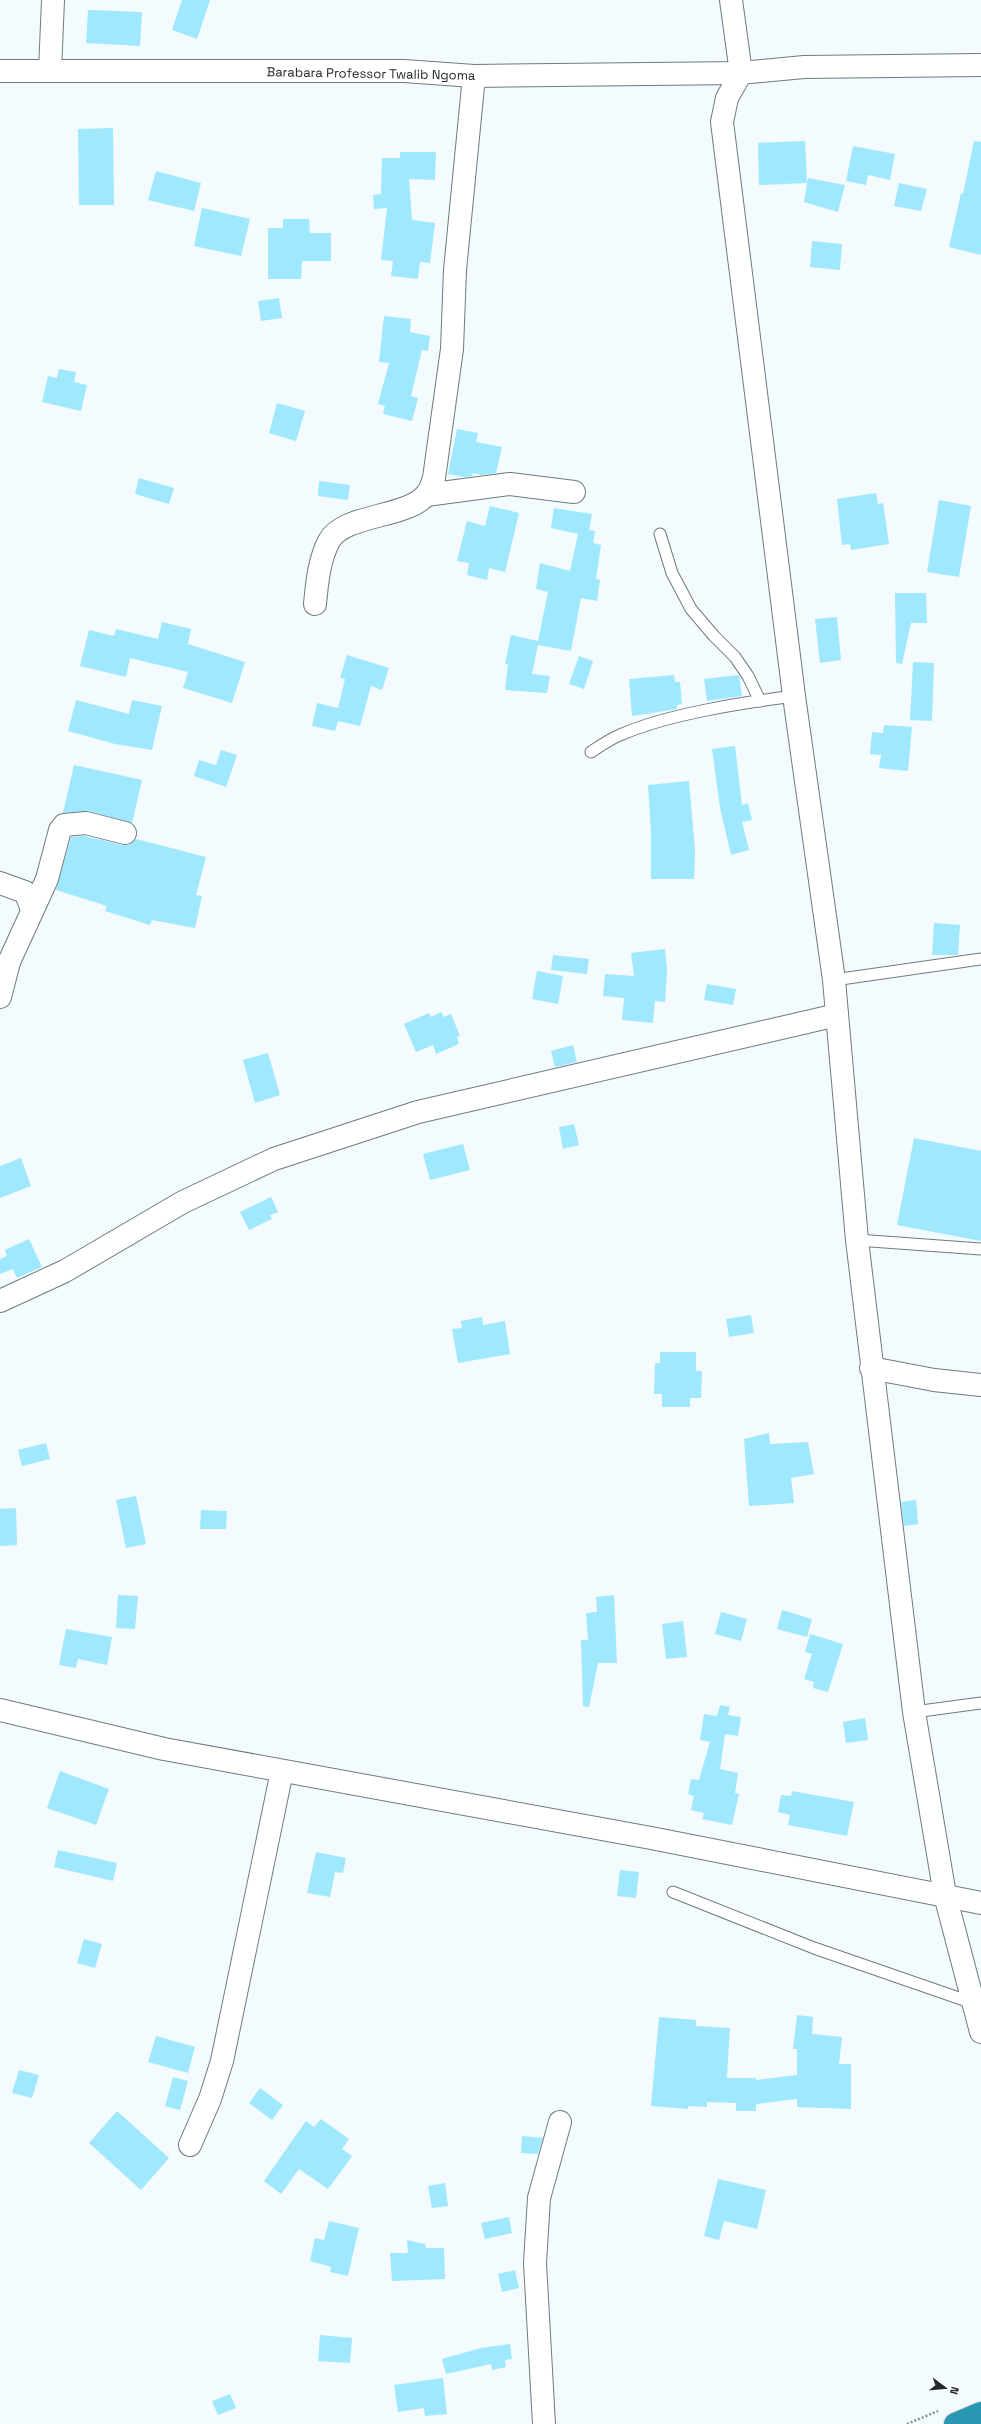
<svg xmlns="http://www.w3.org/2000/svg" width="981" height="2424" viewBox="0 0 981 2424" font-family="'Space Grotesk',sans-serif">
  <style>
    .building { fill: #9fe8fe }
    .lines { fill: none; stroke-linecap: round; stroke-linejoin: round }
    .lane-casing { stroke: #6e7b7f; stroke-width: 13 }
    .street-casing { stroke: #6e7b7f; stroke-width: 24 }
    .highway-casing { stroke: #d7d8d9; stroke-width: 24 }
    .path { stroke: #8a9193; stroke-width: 2.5; stroke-dasharray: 2 2; stroke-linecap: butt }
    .lane { stroke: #fff; stroke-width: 11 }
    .street { stroke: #fff; stroke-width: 22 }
    .highway { stroke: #2898b3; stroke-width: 22 }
    .labels { text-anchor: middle; stroke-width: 3.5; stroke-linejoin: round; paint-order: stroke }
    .street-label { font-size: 13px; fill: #23292a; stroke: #fff }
  </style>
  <rect width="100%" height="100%" fill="#f3fbfe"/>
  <g class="building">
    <path d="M182,0H210L197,39L172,30Z"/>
    <path d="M88,10L142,12L140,46L86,43Z"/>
    <path d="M113,128L114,205H79L78,129Z"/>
    <path d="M805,141L807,183L759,185L758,143Z"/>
    <path d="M974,141L981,142V255L949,247L961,193L963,194Z"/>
    <path d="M853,146L895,154L890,180L868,175L866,185L846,181Z"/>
    <path d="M400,152H436L435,180L409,179L412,220L435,223L430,263L420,262L418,279L391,276L393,261L381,260L387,208L374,209L373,195L381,194L382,158H400Z"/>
    <path d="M156,171L201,183L194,211L148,200Z"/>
    <path d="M808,178L845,185L838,212L804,202Z"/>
    <path d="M899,183L927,189L921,211L894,206Z"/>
    <path d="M202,208L250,219L241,256L194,246Z"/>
    <path d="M283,219H309L310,233H331V261H302L301,279H268V228H283Z"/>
    <path d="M812,241L842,244L840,270L810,267Z"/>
    <path d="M279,298L282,318L261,321L258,301Z"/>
    <path d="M384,316L411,319L410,332L430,336L428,351L422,350L411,396L418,398L412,421L383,414L385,406L378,404L389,363L379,362Z"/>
    <path d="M59,369L76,372L74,382L87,385L81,411L42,402L48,376L57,378Z"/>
    <path d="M277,403L305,411L296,441L269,433Z"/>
    <path d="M457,429L478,433L476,442L502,447L496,473L482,475L473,473L472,476L464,477L448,474Z"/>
    <path d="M139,478L174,488L169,504L135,494Z"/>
    <path d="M319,481L350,485L348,500L318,496Z"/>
    <path d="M876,493L878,504L883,503L889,544L851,550L850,544L842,545L837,499Z"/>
    <path d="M939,500L971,506L959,577L927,572Z"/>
    <path d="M490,506L519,513L505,572L489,568L487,580L467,575L469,563L457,561L467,521L485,526Z"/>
    <path d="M554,508L592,514L589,530L595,531L593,543L601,545L596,579L600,580L597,601L581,598L571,651L538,645L532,674L550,676L547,693L505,690L508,664H505L511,635L538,641L548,592L536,589L540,563L570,571L578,534L551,528Z"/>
    <path d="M895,593H926L927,623H911L902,664L896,663Z"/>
    <path d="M837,617L841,660L820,663L815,619Z"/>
    <path d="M162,622L191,629L188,644L245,662L232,703L183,688L188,672L130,658L126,677L80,666L89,630L114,636L116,629L158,639Z"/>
    <path d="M347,655L389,668L382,690L371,686L360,726L338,721L335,731L312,726L317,703L338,708L345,679L340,678Z"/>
    <path d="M579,656L593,661L584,689L569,684Z"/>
    <path d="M913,662L934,663L932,721L910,720Z"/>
    <path d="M674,675L675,682H680L682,704L677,705V709L632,716L629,679Z"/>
    <path d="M739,675L742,696L707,701L704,679Z"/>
    <path d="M76,700L129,714L132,700L162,706L152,750L115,744L68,731Z"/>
    <path d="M884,725L912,727L908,771L879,768L881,755L870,754L872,732L883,733Z"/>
    <path d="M735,746L742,805L748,803L752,820L742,822L749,850L731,855L720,808L712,749Z"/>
    <path d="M221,750L237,755L226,787L194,776L199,760L216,765Z"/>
    <path d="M74,765L142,780L132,823L89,811L63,813Z"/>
    <path d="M689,781L695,851L694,879H651V831L648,785Z"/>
    <path d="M85,836L122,845H129L136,839L206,857L196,895L202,896L195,928L152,920L150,925L105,911L107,906L56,890L71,837Z"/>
    <path d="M934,923L960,925L958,955H932Z"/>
    <path d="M665,949L667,970L665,1002L655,1001L653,1023L622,1020L624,998L603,996L605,974L634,976L631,953Z"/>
    <path d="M553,955L589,959L587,974L551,970Z"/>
    <path d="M537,971L563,976L558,1004L532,999Z"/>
    <path d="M707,984L736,989L733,1005L704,1000Z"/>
    <path d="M441,1012L444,1017L451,1014L460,1036L457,1037L459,1044L436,1054L433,1045L416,1052L404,1024L429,1013L431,1017Z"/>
    <path d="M573,1045L577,1062L555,1067L551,1051Z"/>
    <path d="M268,1053L280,1095L255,1103L243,1060Z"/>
    <path d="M574,1124L579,1145L563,1149L559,1127Z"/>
    <path d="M914,1138L981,1151V1241L897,1225Z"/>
    <path d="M463,1144L470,1170L430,1180L423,1154Z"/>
    <path d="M21,1158L31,1186L0,1198V1166Z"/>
    <path d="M271,1197L278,1212L270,1215L272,1219L249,1230L240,1212Z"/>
    <path d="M29,1239L42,1267L17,1278L13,1269L0,1274V1259L7,1256L5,1250Z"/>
    <path d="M751,1315L754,1333L729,1337L726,1319Z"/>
    <path d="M482,1317L483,1325L505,1321L510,1354L458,1363L452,1329L462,1328L461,1321Z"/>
    <path d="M660,1352H696V1371H702L701,1398H690V1407H662V1394H654L655,1363H660Z"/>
    <path d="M769,1433L770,1444L808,1442L814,1474L791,1478L794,1503L749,1506L744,1439Z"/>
    <path d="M46,1443L50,1459L22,1466L18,1450Z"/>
    <path d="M136,1496L146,1544L126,1548L116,1500Z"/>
    <path d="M916,1500L918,1524L904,1526L901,1502Z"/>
    <path d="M16,1508L17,1545L0,1546V1509Z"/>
    <path d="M201,1510L227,1511L226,1529H200Z"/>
    <path d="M118,1595L138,1596L135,1629L116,1628Z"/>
    <path d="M614,1595L617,1663H598L589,1707L583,1706L581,1640H588L586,1613L597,1612L596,1597Z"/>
    <path d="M782,1610L812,1619L807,1637L777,1629Z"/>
    <path d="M721,1612L747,1619L741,1641L715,1634Z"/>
    <path d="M683,1621L687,1657L666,1659L662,1624Z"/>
    <path d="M66,1629L112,1637L107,1665L78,1659L76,1668L59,1665Z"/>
    <path d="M810,1634L843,1644L828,1692L813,1688L814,1682L804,1679L812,1654L805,1652Z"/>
    <path d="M720,1705L730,1707L728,1715L741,1717L738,1736L725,1734L720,1769L738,1773L735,1793L739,1794L732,1825L702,1819L704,1813L691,1810L694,1796L688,1794L691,1779L699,1780L710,1742L700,1740L704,1714L717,1716Z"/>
    <path d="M865,1718L868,1740L846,1743L843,1722Z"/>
    <path d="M60,1771L109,1789L96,1825L47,1808Z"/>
    <path d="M792,1791L854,1802L847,1836L788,1825L790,1815L778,1812L781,1795L791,1796Z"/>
    <path d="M58,1850L117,1863L113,1881L54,1867Z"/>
    <path d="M316,1852L346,1858L343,1873L335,1872L330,1897L307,1893Z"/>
    <path d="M620,1870L639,1872L636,1898L617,1896Z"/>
    <path d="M84,1939L102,1944L95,1968L77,1963Z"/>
    <path d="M797,2015L813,2017L812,2034L842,2037L839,2064H851V2109L797,2107V2099L756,2104V2111H736V2103L707,2102V2107L688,2106V2109L651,2106L659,2017L696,2020V2026L730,2028L727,2078H756V2080L797,2075V2049H793Z"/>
    <path d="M156,2036L195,2047L188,2073L148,2062Z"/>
    <path d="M19,2070L39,2075L32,2098L12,2093Z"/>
    <path d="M173,2077L188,2081L180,2110L165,2106Z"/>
    <path d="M260,2088L283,2105L272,2120L249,2103Z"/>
    <path d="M117,2111L169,2158L141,2190L89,2143Z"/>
    <path d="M321,2119L349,2139L342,2149L352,2156L328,2189L299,2169L281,2194L264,2181L306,2121L314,2127Z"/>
    <path d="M522,2136L543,2138L538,2154L521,2153Z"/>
    <path d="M718,2179L766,2190L757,2229L724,2221L719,2240L704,2236Z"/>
    <path d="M445,2183L448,2206L432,2208L428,2186Z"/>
    <path d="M509,2217L512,2233L485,2239L481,2223Z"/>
    <path d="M329,2221L359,2228L348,2276L330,2272L331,2267L310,2261L315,2238L324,2240Z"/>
    <path d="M407,2240L425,2244L426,2248H444L445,2279L392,2281L390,2253H408Z"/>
    <path d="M515,2270L519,2288L502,2292L498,2274Z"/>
    <path d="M320,2335L352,2338L350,2363L318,2361Z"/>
    <path d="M510,2344L512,2359L505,2360L506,2367L492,2370L491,2364L446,2374L442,2359L481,2348Z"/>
    <path d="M443,2378L447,2414L425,2416L424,2408L398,2412L394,2385Z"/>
    <path d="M230,2394L236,2408L218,2415L212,2401Z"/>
  </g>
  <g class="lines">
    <g class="lane-casing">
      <g id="lane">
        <path d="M660,534L672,573L691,609L714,636L735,657L748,676L760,701"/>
        <path d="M591,752C600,746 610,739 620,735C668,714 741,703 794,696"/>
        <path d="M834,980L981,959"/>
        <path d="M857,1240L981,1249"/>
        <path d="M914,1712L981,1703"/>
        <path d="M673,1892L814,1948L973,2003"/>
      </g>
    </g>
    <g class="street-casing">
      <g id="street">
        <path d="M981,65L804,67L741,73L727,98L722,122L794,696L834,980L857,1240L914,1712L945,1895L981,2032"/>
        <path d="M0,71H404L474,76L741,73L731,0"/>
        <path d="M50,71L53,0"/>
        <path d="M426,495L510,484L574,492"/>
        <path d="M315,604C317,583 319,560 329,541C343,514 407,518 426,495C430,491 432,483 434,478L452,349L455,270L474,76"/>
        <path d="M0,883L25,892L32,909"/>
        <path d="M0,997L9,962L47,879L60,830L64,825L86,823L125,833"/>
        <path d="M0,1301L65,1271L183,1202L274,1159L418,1112L837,1015"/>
        <path d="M871,1368L934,1380L981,1385"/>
        <path d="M0,1710L164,1749L651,1838L981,1903"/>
        <path d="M190,2145L210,2099L222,2061L282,1771"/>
        <path d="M544,2424L535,2263L539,2198L560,2122"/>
      </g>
    </g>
    <g class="highway-casing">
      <path id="highway" d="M955,2424L981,2413"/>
    </g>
    <path class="path" d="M907,2424L938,2411"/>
    <use href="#lane" class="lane"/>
    <use href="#street" class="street"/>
    <use href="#highway" class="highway"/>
  </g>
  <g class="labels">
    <g class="street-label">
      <text transform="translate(371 73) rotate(1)" y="5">Barabara Professor Twalib Ngoma</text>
    </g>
  </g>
  <g transform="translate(945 2388) rotate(106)" stroke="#ffffff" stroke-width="3" paint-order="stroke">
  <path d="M0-3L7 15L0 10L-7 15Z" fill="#23292a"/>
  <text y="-6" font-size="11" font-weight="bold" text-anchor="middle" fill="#23292a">N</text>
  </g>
</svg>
